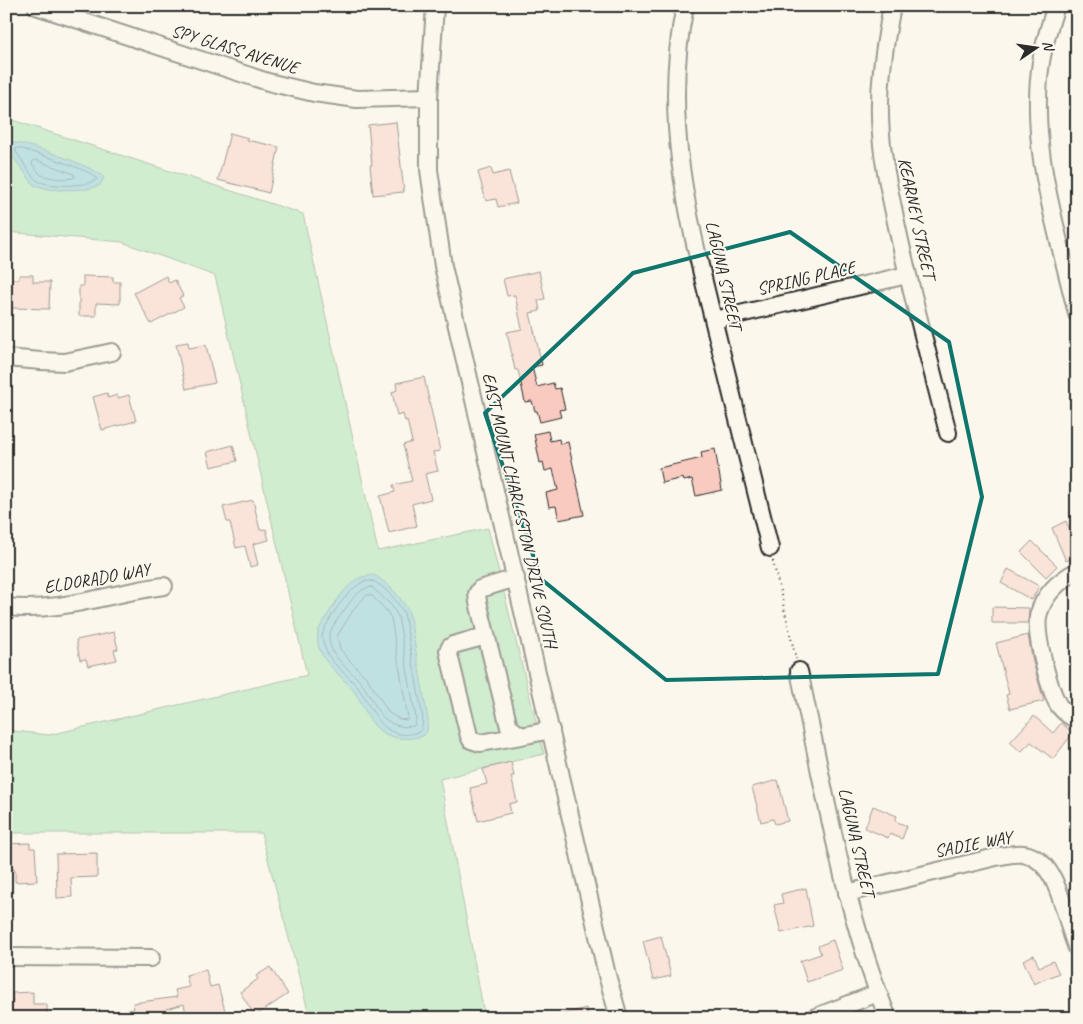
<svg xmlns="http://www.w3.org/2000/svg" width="1083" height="1024" viewBox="0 0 1083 1024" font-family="Caveat,sans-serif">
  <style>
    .green { fill: #9cdfaa; stroke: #64856a }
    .water { fill: #78c6d6; stroke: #598892 }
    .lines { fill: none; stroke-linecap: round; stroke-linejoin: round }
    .shore { stroke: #4a696f; stroke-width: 1 }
    .building { fill: #f9cac0; stroke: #2b2b2b }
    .minor-casing { stroke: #2b2b2b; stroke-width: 20 }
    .path { stroke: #2b2b2b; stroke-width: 2; stroke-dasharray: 1 4; stroke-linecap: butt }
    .minor { stroke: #fbf7ec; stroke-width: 16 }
    .marked { fill: none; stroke: #0f766e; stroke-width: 4; stroke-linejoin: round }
    .labels { text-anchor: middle; stroke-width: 4; stroke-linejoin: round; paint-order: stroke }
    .street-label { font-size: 18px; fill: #2b2b2b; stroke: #fbf7ec }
  </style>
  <rect width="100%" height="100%" fill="#fbf7ec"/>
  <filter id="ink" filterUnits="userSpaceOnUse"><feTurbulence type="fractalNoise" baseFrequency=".02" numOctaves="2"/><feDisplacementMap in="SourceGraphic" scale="10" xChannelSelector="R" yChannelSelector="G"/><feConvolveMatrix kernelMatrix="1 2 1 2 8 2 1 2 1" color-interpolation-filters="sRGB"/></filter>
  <g filter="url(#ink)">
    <path class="green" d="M6,118L303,214L378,551L488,528L544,754L440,779L485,1018H310L261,833H6V730L49,735L307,675L215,276L122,242L6,232Z"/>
    <g class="water">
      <path d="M10,142C26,143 95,166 104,178L99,186L87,189L60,190L49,189L34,185L11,154L8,144Z"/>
      <path d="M374,575C388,583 401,597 409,612L428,720L427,731L423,736C406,740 388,740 375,726C368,719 361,700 353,690C339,672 311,656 319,629C329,614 344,583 362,577C366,576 370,576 374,575Z"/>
    </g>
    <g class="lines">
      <g class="shore">
        <path d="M19,148C32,152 93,170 97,179C88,187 49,187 38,181C29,175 23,160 16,152V149Z"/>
        <path d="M36,160L74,174L75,177C66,181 52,178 41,175L32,164L33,161Z"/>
        <path d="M372,581C384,585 398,602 404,613L423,719C421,731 423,732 410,734C379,739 371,703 356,685C341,668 325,661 322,635C327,620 347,591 361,583C364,581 368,581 372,581Z"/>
        <path d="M372,587L391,605L398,616L416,719L414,726C404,728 394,726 385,719C378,714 369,692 362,684C351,669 330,659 329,638C328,630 343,612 348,605C354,596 361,588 372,587Z"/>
        <path d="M367,595H371L386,610L391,618L408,718L407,720L399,719L389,713L367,678L349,660L340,649L337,636L356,606Z"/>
      </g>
    </g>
    <g class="building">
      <path d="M396,122L404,192L373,195L370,165H372L368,125Z"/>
      <path d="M230,133L248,138L247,140L279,147L269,193L218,180Z"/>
      <path d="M491,168L493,175L509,171L517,203L498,207L496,199L486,201L478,172Z"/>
      <path d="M539,271L545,299L538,300L540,311L530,313L542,365L532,367L537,387L553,383L555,389L560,388L565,409L559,410L561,417L540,422L537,411H535L532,401L525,402L518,370H515L507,332L522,329L515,295L507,296L503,279Z"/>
      <path d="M19,275H33V282H50L49,309L11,308V279H19Z"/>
      <path d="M83,276L113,277V282H120V304L96,303V316H79V286H83Z"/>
      <path d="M166,276L169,283L175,280L183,296L179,298L184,307L151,324L134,293Z"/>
      <path d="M188,342L189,348L206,345L215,383L186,389L176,344Z"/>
      <path d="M424,377L440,451L433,452L438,471L425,474L431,499L412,504L417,526L389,533L380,496L395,492L393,485L412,481L403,445L412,442L407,420L405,421L403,414L397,416L392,392L397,390L396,383Z"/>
      <path d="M107,393L108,398L117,395L118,398L129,395L136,421L102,430L93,397Z"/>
      <path d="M548,431L550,441L559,439L560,444L568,442L584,515L559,520L556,506L549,507L546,493L558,490L553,469L545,471L543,462L540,463L534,434Z"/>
      <path d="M233,445L237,461L211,467L207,452Z"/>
      <path d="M715,449L722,490L696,496L692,479L684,481L683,478L662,483L659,468L702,458L701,452Z"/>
      <path d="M253,500L260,530L266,529L269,540L253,544L258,565L250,567L245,546L236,548L230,522H227L223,507Z"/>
      <path d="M1066,521L1077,546V556L1066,561L1052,528Z"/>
      <path d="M1032,541L1057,566L1046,577L1021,552Z"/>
      <path d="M1008,569L1039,586L1032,600L1001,583Z"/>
      <path d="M992,607L1029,608L1028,623H992Z"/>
      <path d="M114,632L118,649L114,650L117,660L88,666L86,659L80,660L76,640Z"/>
      <path d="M1028,635L1033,662L1044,701L1010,709L1006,695L1009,694L996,643Z"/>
      <path d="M1034,716L1053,733L1061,723L1073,733L1053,759L1031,742L1021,752L1010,742Z"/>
      <path d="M511,762L514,776H511L517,802L509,804L511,813L478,821L470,788L487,784L483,769Z"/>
      <path d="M778,780L788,821L775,824L773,819L761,822L752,787Z"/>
      <path d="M873,806L897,816L895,821L907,826L902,839L890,834L888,838L865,828Z"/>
      <path d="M30,843V848H35L37,881L15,882V869L7,870L6,844Z"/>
      <path d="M97,853V877L71,878L72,897L57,898L56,854Z"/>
      <path d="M806,888L813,926L781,933L774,905L783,903L781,894Z"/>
      <path d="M661,936L671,976L653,980L643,941Z"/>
      <path d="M833,940L843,970L807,982L800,961L821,954L818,946Z"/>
      <path d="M1034,955L1039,967L1053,961L1059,973L1034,984L1023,960Z"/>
      <path d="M270,967L288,994L255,1016L240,992L258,979L256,976Z"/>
      <path d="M206,970L210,987L218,985L227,1018H187L184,1004L166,1009L167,1018H114L113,1012L134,1009L133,1003L177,997L175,990L189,987L186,975Z"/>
      <path d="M33,992V1004H47V1018H6V1004H13L12,993Z"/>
      <path d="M586,1008L589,1018H560V1015Z"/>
    </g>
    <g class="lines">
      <g class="minor-casing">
        <g id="minor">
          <path d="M36,6L268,82L314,93L357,99L429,97"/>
          <path d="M435,6L429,97V170L443,266L607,975L619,1018"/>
          <path d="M685,6C661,120 689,221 716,331C734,404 752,476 770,548"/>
          <path d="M892,6C884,48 877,91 881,134C883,166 891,197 897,227C912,297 931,365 948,433"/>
          <path d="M1056,6C1050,24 1044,43 1041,62C1028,147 1058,232 1077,314"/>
          <path d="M714,320L907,275"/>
          <path d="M6,358L41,361L65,362L112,352"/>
          <path d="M1077,571C1060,580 1045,593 1039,613C1033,631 1049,689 1059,706C1064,712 1070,717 1077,720"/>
          <path d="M516,578L480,589L477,594L478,602L509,727L521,736L551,730"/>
          <path d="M6,607C63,613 109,593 164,586"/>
          <path d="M486,636L453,645L450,647L448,651L469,736L471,740L480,743L521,736"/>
          <path d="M799,671C824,787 843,907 888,1018"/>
          <path d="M847,893L1000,856C1007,855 1016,853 1023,854C1060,859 1064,920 1077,948"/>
          <path d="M6,957L151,958"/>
          <path d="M813,1018L878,993"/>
        </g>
      </g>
      <path class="path" d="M773,561L796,659"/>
      <use href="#minor" class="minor"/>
    </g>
  </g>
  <path d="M0 0H1083V1024H0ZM790,232L949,342L982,497L938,674L666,680L541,579L485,413L633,273Z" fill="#fbf7ec" fill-opacity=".55" fill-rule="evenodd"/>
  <path class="marked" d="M790,232L949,342L982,497L938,674L666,680L541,579L485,413L633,273Z"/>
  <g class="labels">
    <g class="street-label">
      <text transform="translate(235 49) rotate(17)" y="6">SPY GLASS AVENUE</text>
      <text transform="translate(917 218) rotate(78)" y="6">KEARNEY STREET</text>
      <text transform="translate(724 275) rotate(77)" y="6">LAGUNA STREET</text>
      <text transform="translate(806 278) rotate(-13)" y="6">SPRING PLACE</text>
      <text transform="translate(520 510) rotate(77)" y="6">EAST MOUNT CHARLESTON DRIVE SOUTH</text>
      <text transform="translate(97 578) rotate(-10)" y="6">ELDORADO WAY</text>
      <text transform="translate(857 842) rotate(77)" y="6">LAGUNA STREET</text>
      <text transform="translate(973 844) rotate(-11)" y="6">SADIE WAY</text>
    </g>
  </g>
  <rect width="1083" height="1024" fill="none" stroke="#fbf7ec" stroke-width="25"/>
  <rect x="12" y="12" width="1058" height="999" fill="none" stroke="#2b2b2b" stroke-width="2" filter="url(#ink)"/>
  <g transform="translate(1036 48) rotate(77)" stroke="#fbf7ec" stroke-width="4" paint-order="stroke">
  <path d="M0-4L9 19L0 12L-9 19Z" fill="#2b2b2b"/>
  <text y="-8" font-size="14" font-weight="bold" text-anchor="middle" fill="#2b2b2b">N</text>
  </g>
</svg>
